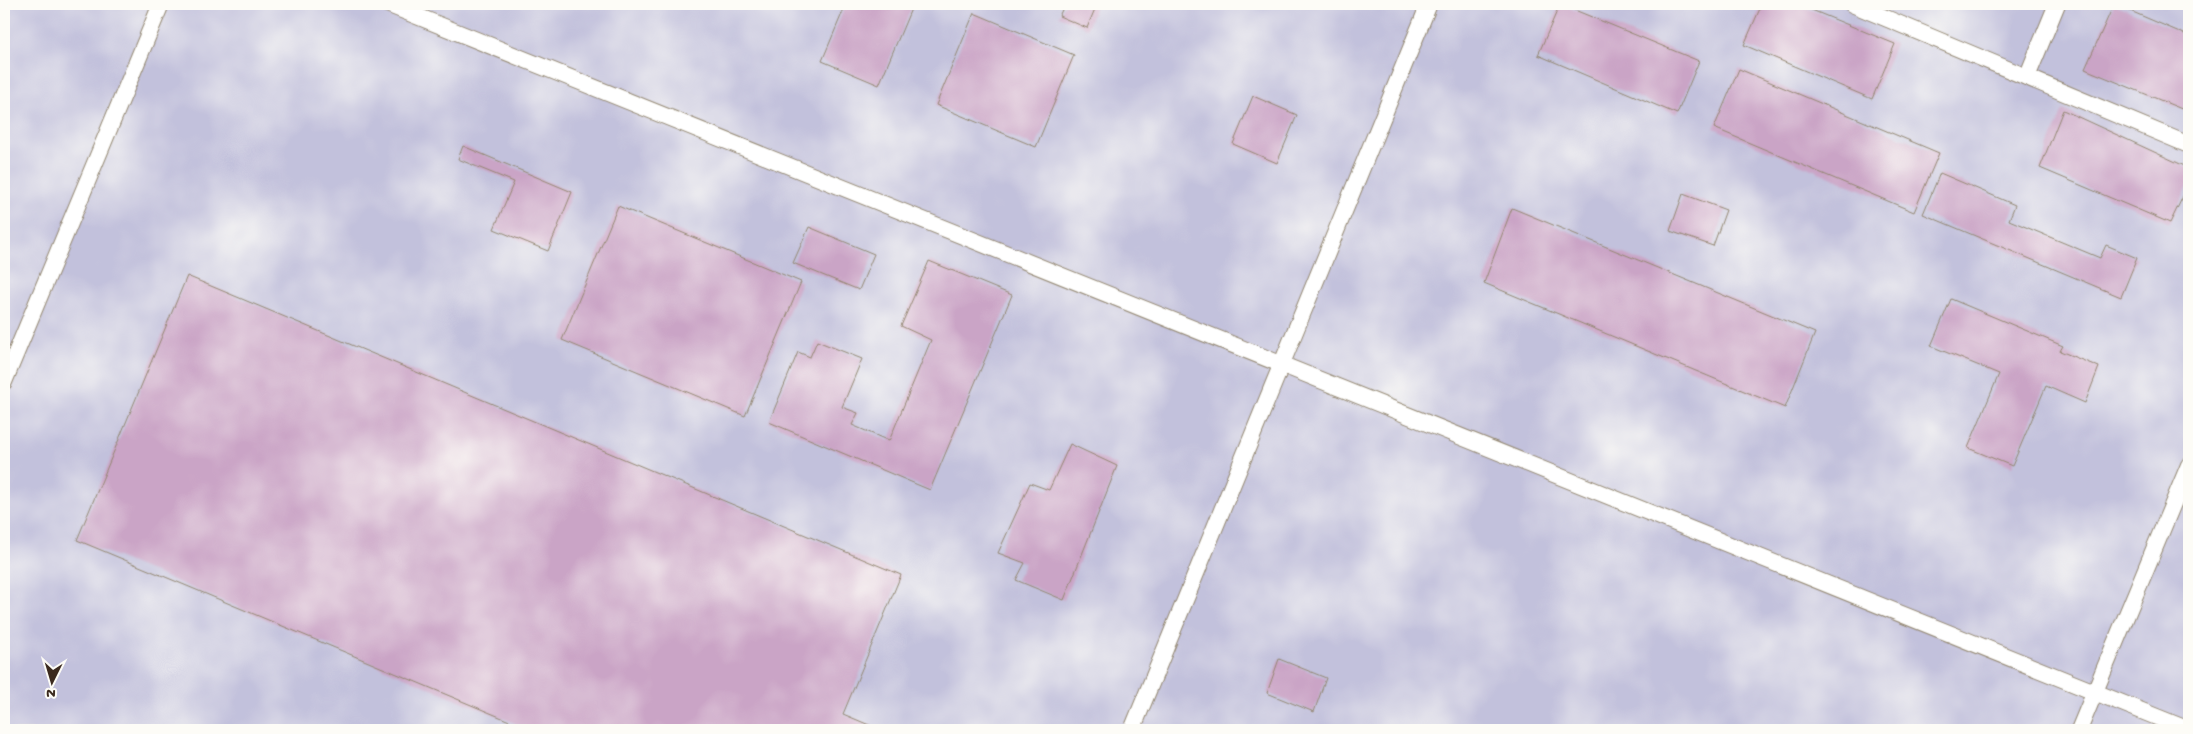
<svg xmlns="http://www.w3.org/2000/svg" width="2193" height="734" viewBox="0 0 2193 734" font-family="'Gochi Hand',sans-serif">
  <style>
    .industrial { fill: #c2c1dc }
    .building { fill: #caa4c6 }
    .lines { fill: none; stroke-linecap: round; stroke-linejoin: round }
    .lane-casing { stroke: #928670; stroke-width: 18 }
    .lane { stroke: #fff; stroke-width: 16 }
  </style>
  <rect width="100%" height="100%" fill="#fdfcf7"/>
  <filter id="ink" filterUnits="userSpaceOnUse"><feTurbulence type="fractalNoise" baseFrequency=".02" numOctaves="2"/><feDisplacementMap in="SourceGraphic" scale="10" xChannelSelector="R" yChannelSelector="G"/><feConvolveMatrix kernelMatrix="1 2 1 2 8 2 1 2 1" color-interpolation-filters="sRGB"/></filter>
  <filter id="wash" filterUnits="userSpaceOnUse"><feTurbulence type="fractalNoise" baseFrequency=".0096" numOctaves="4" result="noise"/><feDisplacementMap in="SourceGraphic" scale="20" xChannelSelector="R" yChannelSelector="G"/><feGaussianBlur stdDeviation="1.12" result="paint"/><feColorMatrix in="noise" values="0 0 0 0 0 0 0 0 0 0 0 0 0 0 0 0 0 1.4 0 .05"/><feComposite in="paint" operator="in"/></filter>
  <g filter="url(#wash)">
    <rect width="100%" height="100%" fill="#e9e3c2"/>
    <rect class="industrial" x="4" y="4" width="2185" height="726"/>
    <g id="blocks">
      <g class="building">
        <path d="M846,4H913L879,85L822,61Z"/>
        <path d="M1065,4H1097L1087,28L1059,16Z"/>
        <path d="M1560,4L1699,61L1677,114L1538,55Z"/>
        <path d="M1762,4H1797L1895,44L1872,99L1744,45Z"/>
        <path d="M2114,4L2189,36V112L2085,69Z"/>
        <path d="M974,13L1074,55L1036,147L936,105Z"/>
        <path d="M1739,69L1939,153L1914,212L1714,128Z"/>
        <path d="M1253,96L1297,115L1277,163L1233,144Z"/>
        <path d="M2063,110L2189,168V184L2170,223L2040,168Z"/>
        <path d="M463,146L572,192L548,251L494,229L514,182L458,159Z"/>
        <path d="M1940,173L2015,205L2009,220L2100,258L2106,245L2137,258L2121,297L1923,214Z"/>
        <path d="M1683,194L1726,210L1713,246L1670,231Z"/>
        <path d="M618,206L801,282L745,416L562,340Z"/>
        <path d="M1512,208L1815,333L1785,408L1484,283Z"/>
        <path d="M809,227L874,254L859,290L793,263Z"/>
        <path d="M929,261L1012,295L930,490L769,422L798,352L810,357L817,341L862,359L842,407L858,413L852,425L889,441L931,340L901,326Z"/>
        <path d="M187,276L901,575L843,714L881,730H531L77,540Z"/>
        <path d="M1951,299L2063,346L2060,351L2099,367L2085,403L2046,386L2012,466L1968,448L1999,374L1931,346Z"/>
        <path d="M1070,444L1117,466L1064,600L1016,580L1025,563L998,553L1030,483L1049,490Z"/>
        <path d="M1279,659L1326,678L1314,712L1267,693Z"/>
      </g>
    </g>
  </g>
  <g filter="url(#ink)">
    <use href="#blocks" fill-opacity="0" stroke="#928670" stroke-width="1"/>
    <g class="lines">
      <g class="lane-casing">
        <g id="lane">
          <path d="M387,4L2189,730"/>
          <path d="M1852,4L2189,145"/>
          <path d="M2027,77L2057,4"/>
          <path d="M4,382L161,4"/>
          <path d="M1132,730L1429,4"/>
          <path d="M2079,730L2189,465"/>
        </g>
      </g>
      <use href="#lane" class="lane"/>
    </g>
  </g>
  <rect width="2193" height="734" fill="none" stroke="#fdfcf7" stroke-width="20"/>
  <g transform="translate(52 682) rotate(185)" stroke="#fdfcf7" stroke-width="4" paint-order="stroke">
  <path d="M0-4L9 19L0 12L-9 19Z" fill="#3b2a1e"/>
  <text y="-8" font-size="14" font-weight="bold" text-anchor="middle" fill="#3b2a1e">N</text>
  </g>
</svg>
